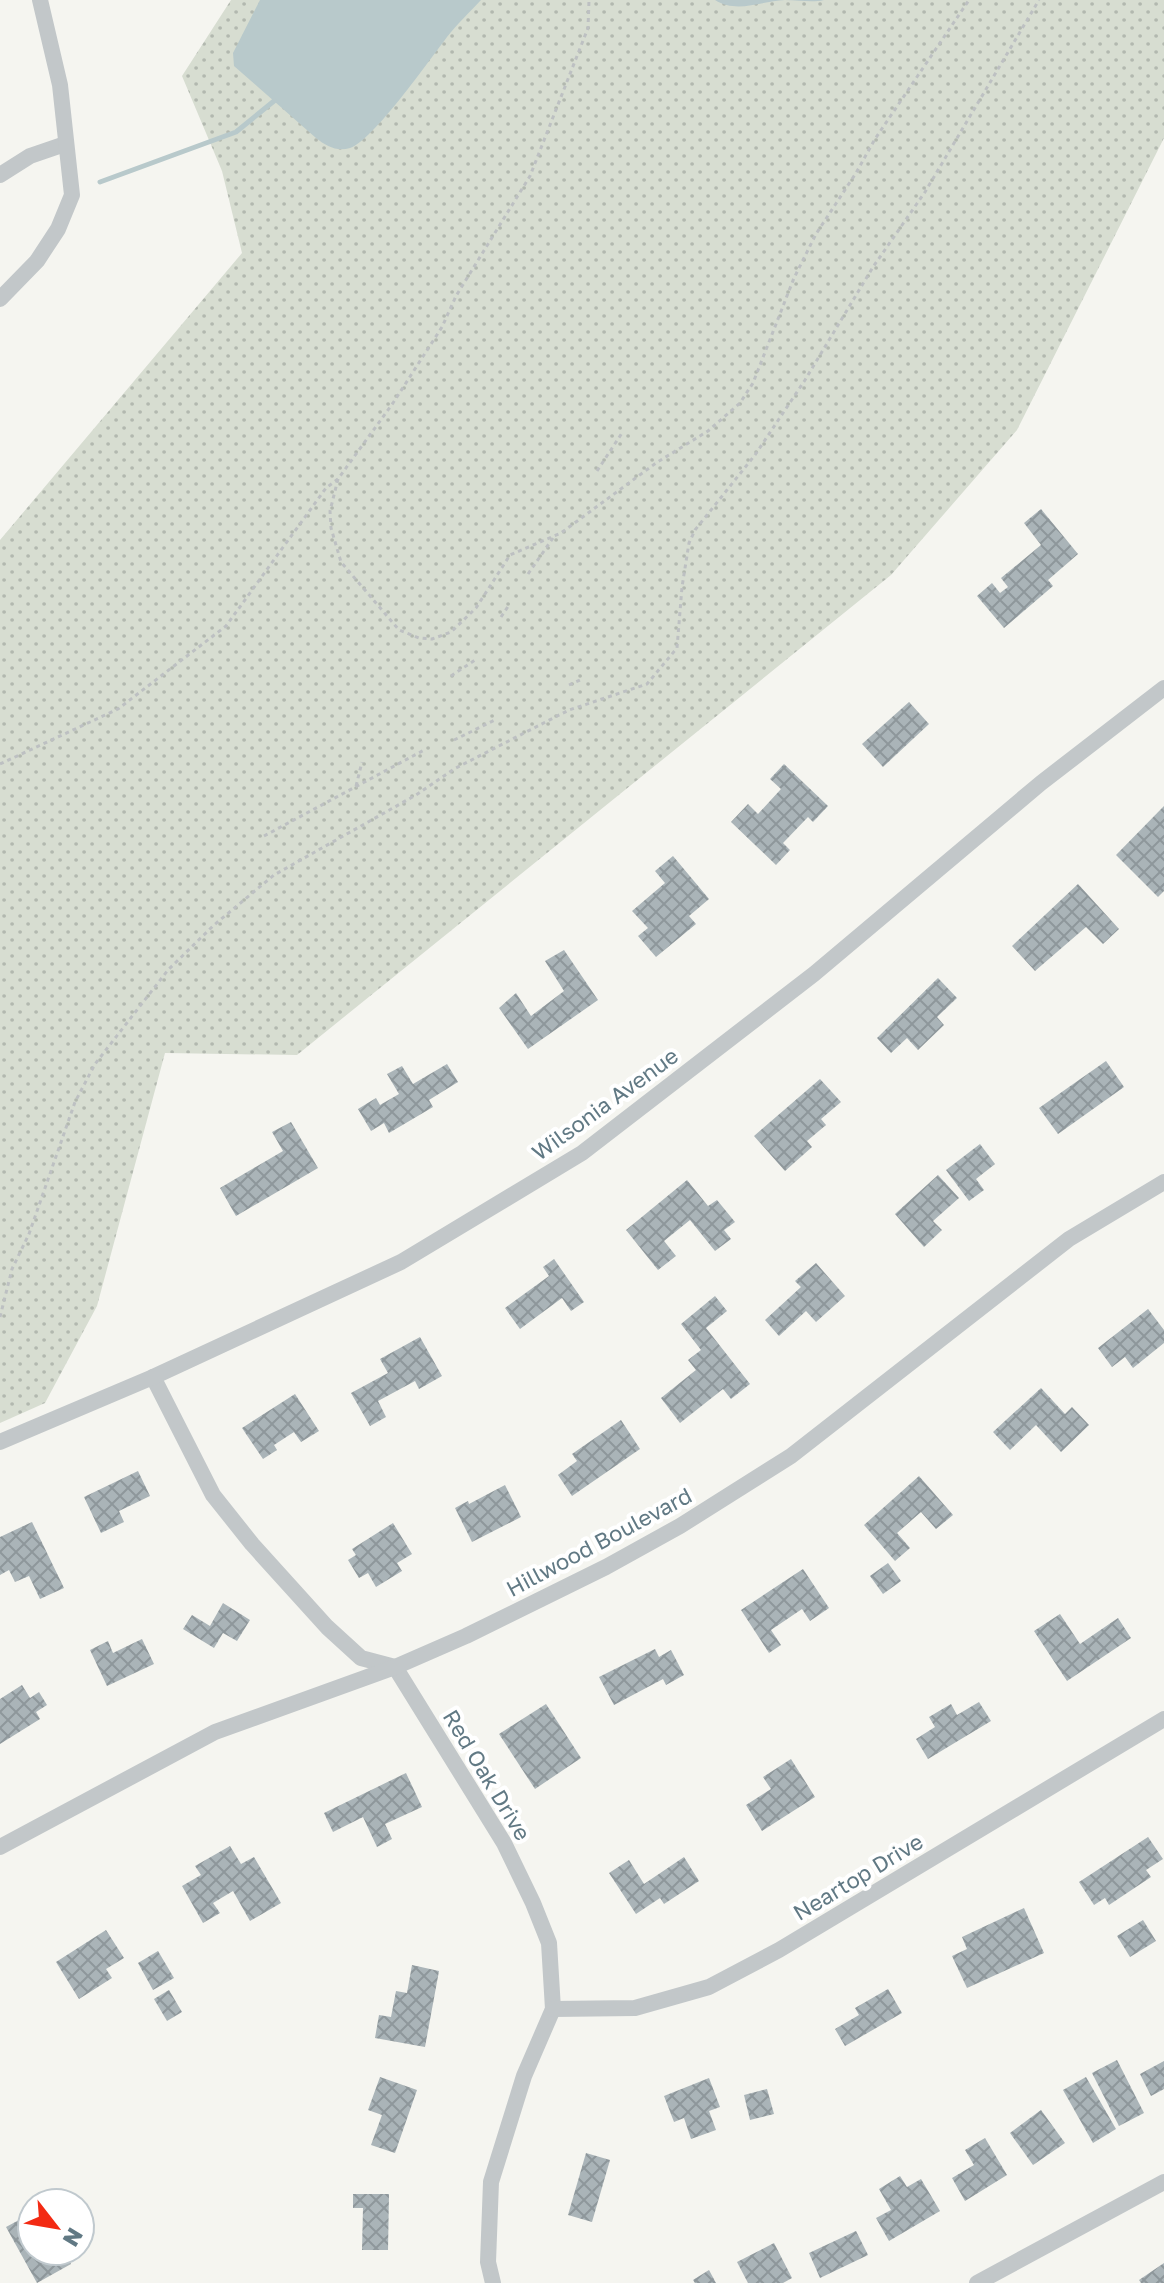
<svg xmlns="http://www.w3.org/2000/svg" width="1164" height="2283" viewBox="0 0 1164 2283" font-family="'Golos Text',sans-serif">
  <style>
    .grass { fill: url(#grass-dots) }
    .water { fill: #b8c9cb }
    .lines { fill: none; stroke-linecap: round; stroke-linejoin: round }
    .stream { stroke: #b8c9cb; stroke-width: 5 }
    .building { fill: url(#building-cross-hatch) }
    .path { stroke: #bdc0c2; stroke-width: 3; stroke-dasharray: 4 4; stroke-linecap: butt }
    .minor { stroke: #c2c7c9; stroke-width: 16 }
    .labels { text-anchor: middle; stroke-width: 8; stroke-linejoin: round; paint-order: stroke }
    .street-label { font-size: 22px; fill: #617984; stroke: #fff }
  </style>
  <defs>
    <pattern id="grass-dots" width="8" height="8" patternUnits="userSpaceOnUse" patternTransform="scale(2)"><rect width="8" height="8" fill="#d7ddd1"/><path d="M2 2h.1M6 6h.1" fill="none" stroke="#b2b8af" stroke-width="1.8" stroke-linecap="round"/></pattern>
    <pattern id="building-cross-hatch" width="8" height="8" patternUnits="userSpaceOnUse" patternTransform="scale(2)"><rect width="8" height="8" fill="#aab4b8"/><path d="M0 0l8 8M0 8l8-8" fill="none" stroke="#8e979b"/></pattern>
  </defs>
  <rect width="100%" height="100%" fill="#f5f5f0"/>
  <path class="grass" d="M231,0H1164V138L1017,430L891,575L297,1055L165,1053L97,1306L45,1403L0,1423V540L242,253L222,171L182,76Z"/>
  <g class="water">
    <path d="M260,0H481C470,12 457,24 447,37C431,58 372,142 350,148C337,152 326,146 316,138L234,66L233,53Z"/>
    <path d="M715,0H824C812,3 799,0 785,0C761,1 737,14 715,0Z"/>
  </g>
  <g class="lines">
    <path class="stream" d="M100,182L236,132L274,101"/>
  </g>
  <g class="building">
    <path d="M1041,509L1078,554L1048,580L1053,586L1004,628L977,596L992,583L1000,593L1008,587L1001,578L1041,545L1024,523Z"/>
    <path d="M909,702L929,724L883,767L862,744Z"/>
    <path d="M784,764L828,806L813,822L808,817L783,843L790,850L776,865L731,822L748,804L758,814L781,789L770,779Z"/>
    <path d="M1164,806V891L1158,897L1116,855Z"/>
    <path d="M673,856L709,899L689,916L696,924L656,957L638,936L648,928L632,911L665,883L655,871Z"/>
    <path d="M1078,884L1119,929L1103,944L1086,927L1035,971L1012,946Z"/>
    <path d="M564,950L598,1000L528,1049L499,1008L516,993L531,1016L564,991L545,961Z"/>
    <path d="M938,978L957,998L937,1017L944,1025L918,1050L907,1038L891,1053L877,1038Z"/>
    <path d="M1106,1061L1124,1087L1058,1134L1039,1108Z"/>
    <path d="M447,1064L458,1082L429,1100L433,1107L389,1133L384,1123L371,1131L358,1109L376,1098L380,1105L399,1094L387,1074L402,1066L413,1084Z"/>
    <path d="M820,1079L841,1102L821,1119L826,1125L807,1141L812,1147L785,1171L754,1136Z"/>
    <path d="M291,1122L318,1168L236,1216L220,1188L283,1151L272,1132Z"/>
    <path d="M980,1144L995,1164L976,1179L984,1190L969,1201L946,1170Z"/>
    <path d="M938,1175L959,1198L933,1221L942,1230L924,1247L895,1214Z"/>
    <path d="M687,1180L708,1206L717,1200L735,1222L724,1230L731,1239L715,1251L690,1220L664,1241L676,1256L658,1270L626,1230Z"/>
    <path d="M554,1259L584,1302L571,1311L562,1298L520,1329L505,1308L549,1276L543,1267Z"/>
    <path d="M816,1263L845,1296L816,1322L806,1311L779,1336L765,1320L801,1287L795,1281Z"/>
    <path d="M715,1296L727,1311L706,1328L750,1384L731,1399L723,1389L680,1423L661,1398L696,1370L688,1360L701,1350L681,1324Z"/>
    <path d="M1148,1309L1164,1330V1343L1133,1368L1125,1357L1112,1367L1098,1348Z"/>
    <path d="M420,1337L442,1376L419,1389L415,1381L378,1401L386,1417L370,1426L351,1393L388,1373L380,1359Z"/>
    <path d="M1041,1388L1065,1414L1072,1407L1089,1425L1061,1452L1036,1425L1010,1450L993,1432Z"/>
    <path d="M295,1394L319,1431L301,1442L294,1432L274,1445L277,1450L263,1459L242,1428Z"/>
    <path d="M621,1420L640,1449L572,1496L558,1475L577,1461L572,1454Z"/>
    <path d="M138,1471L150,1496L119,1511L124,1522L101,1533L84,1497Z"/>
    <path d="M919,1476L953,1515L936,1529L921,1512L897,1533L910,1548L895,1561L864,1525Z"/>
    <path d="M505,1485L521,1517L472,1542L455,1508L468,1501L469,1504Z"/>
    <path d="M32,1522L64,1588L40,1599L29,1576L15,1582L9,1570L0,1575V1537Z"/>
    <path d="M393,1523L412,1554L397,1563L402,1571L376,1587L368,1573L359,1578L348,1560L356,1555L352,1549Z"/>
    <path d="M888,1563L901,1581L883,1594L870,1576Z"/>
    <path d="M803,1569L829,1608L810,1621L802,1609L771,1630L781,1645L769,1653L741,1610Z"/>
    <path d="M223,1603L250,1620L237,1641L223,1633L214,1648L183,1629L192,1615L210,1626Z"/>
    <path d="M1060,1614L1080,1644L1118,1618L1131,1638L1067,1681L1034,1631Z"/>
    <path d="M142,1639L154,1664L107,1686L90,1650L108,1641L113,1653Z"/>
    <path d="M655,1649L659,1657L671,1650L684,1675L666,1685L663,1679L614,1705L599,1677Z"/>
    <path d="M22,1685L30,1698L39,1692L47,1705L36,1712L40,1719L0,1744V1699Z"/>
    <path d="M979,1702L991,1721L928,1759L916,1739L935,1727L929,1717L951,1704L957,1715Z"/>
    <path d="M546,1704L581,1758L535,1789L499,1734Z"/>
    <path d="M791,1759L815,1797L762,1831L746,1805L771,1789L763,1777Z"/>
    <path d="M406,1773L422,1807L385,1824L392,1839L377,1847L363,1817L333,1832L324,1813Z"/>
    <path d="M1148,1837L1163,1859L1146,1870L1151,1877L1109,1905L1105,1898L1094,1905L1079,1882Z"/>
    <path d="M230,1846L241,1864L254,1857L281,1903L250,1921L233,1891L213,1903L220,1913L203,1923L182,1886L201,1875L195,1866Z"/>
    <path d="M684,1857L699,1881L664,1904L660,1898L636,1914L609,1873L629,1860L644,1884Z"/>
    <path d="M1024,1908L1044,1953L967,1988L952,1956L967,1949L962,1937Z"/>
    <path d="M1143,1920L1156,1941L1130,1957L1117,1936Z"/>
    <path d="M106,1930L124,1958L106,1969L112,1978L79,1999L56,1962Z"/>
    <path d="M158,1951L174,1978L153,1990L138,1963Z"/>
    <path d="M412,1965L439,1971L425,2047L375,2038L379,2015L391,2017L396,1991L407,1993Z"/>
    <path d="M888,1989L902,2013L845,2046L835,2029L859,2015L855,2008Z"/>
    <path d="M169,1990L182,2012L167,2021L154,1999Z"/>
    <path d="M1117,2060L1144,2113L1119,2126L1092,2073Z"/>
    <path d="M1164,2061V2089L1151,2096L1140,2074Z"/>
    <path d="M380,2077L417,2090L395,2153L371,2145L382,2115L368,2110Z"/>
    <path d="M1086,2077L1116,2129L1093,2143L1063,2090Z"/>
    <path d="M709,2078L720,2107L709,2111L716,2130L691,2139L684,2118L674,2122L664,2096Z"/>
    <path d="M767,2089L774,2114L750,2120L744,2095Z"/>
    <path d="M1041,2110L1065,2143L1033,2165L1010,2133Z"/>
    <path d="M985,2138L1007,2175L965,2201L952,2178L974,2165L965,2150Z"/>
    <path d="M586,2153L610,2160L592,2222L568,2215Z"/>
    <path d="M900,2176L907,2187L921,2179L940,2211L889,2241L876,2218L891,2210L879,2189Z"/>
    <path d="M353,2194H389L388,2250H362L363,2208H353Z"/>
    <path d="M32,2213V2251H64L71,2264L37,2283L6,2227Z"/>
    <path d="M856,2231L868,2255L820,2278L809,2253Z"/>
    <path d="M774,2243L792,2278L783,2283H748L737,2262Z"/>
    <path d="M1164,2263V2283H1141L1139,2280Z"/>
    <path d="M709,2270L716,2283H695L693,2280Z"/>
  </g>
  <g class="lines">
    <g class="path">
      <path d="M597,471L622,433"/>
      <path d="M338,479L330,511L331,528L341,562L399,630L419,638L432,639L451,632L476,608L510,555L561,533L656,463L708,431L740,403L753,383L794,278L816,234L856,173L875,139L969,0"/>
      <path d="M528,574L553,538"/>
      <path d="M501,617L509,605"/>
      <path d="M451,676L475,660"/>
      <path d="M569,685L580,680"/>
      <path d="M454,740L497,719"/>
      <path d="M0,764L118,709L226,626L326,488L338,479L393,403L442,327L456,296L530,176L588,28L589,0"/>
      <path d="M356,786L362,762"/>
      <path d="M264,836L426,749"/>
      <path d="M0,1317L12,1269L29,1234L75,1102L95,1064L168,970L214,925L274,875L416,795L454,769L569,710L647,684L677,648L682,587L689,543L695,530L755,455L805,380L873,267L925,192L1039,0"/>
    </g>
    <g class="minor">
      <path d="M0,175L30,156L65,144"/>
      <path d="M0,299L37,261L58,229L72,195L60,85L40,0"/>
      <path d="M153,1377L213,1495L252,1544L327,1627L361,1658L395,1667L504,1843L533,1903L549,1943L553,2009L524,2076L491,2182L488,2262L493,2283"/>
      <path d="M0,1442L153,1377L401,1262L582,1153L814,974L1041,783L1164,688"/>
      <path d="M0,1847L215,1732L395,1667L466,1636L606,1567L680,1526L791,1456L1069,1239L1164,1182"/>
      <path d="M553,2009L635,2008L709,1987L779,1950L1164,1719"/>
      <path d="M977,2283L1164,2182"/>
    </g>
  </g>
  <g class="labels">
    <g class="street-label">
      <text transform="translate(605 1104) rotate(-36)" y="8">Wilsonia Avenue</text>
      <text transform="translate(599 1542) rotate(-28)" y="8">Hillwood Boulevard</text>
      <text transform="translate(487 1775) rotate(59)" y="8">Red Oak Drive</text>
      <text transform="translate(858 1877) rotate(-31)" y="8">Neartop Drive</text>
    </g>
  </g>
  <g transform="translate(56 2227) rotate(121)"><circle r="38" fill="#ffffff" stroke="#c0c9ce" stroke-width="2"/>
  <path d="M0-6L14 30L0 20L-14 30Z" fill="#f32a13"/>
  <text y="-12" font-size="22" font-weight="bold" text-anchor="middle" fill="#617984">N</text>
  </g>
</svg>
